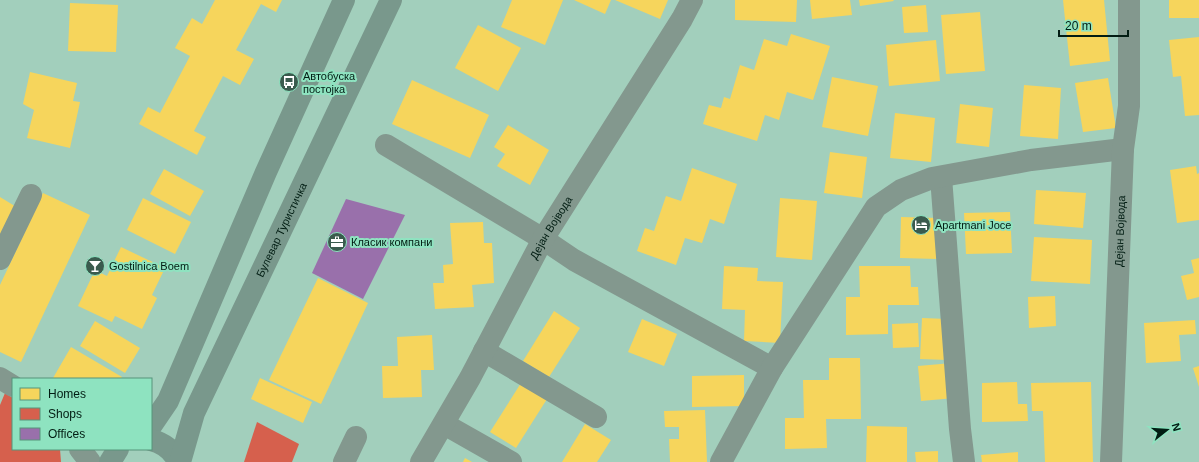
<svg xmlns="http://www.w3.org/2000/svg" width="1199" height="462" viewBox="0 0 1199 462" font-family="Helvetica,sans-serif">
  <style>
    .homes { fill: #f6d55c }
    .shops { fill: #d6604d }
    .offices { fill: #9970ab }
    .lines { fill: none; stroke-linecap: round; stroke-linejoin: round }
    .minor { stroke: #83988e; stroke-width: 22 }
    .major { stroke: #79988c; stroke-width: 22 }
    .labels { text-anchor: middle; stroke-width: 4; stroke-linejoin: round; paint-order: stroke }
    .poi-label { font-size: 11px; fill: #021d13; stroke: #8ee3c0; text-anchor: start }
    .street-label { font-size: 11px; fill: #021d13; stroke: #8ee3c0 }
  </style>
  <rect width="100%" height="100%" fill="#a2cfbc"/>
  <g class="homes">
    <path d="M215,0H282L276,12L261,4L236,50L254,59L240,85L223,76L194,131L206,137L197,155L139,124L148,107L160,113L190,56L175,48L192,18L202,24Z"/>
    <path d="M512,0H563L545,45L501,27Z"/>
    <path d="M574,0H611L605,14Z"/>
    <path d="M615,0H668L660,19Z"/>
    <path d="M735,0H797L796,22L735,20Z"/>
    <path d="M810,0H850L852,15L812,19Z"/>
    <path d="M859,0H893L894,1L860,6Z"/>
    <path d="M1063,0H1104L1110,61L1070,66Z"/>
    <rect x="1169" y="0" width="30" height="18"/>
    <path d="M70,3L118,5L116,52L68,51Z"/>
    <path d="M926,5L928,32L904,33L902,7Z"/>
    <path d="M980,12L985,71L946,74L941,15Z"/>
    <path d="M478,25L521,48L498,91L455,68Z"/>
    <path d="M791,34L830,46L813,100L787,92L779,120L765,115L757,141L703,124L709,105L721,108L724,97L730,99L740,65L754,70L764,39L787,46Z"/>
    <path d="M1199,37V115L1185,116L1181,76L1173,77L1169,40Z"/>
    <path d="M936,40L940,81L889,86L886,45Z"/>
    <path d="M30,72L77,83L73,101L80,102L70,148L27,138L34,110L23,104Z"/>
    <path d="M832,77L878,86L868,136L822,127Z"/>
    <path d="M1108,78L1116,128L1083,132L1075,83Z"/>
    <path d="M412,80L489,115L470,158L392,124Z"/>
    <path d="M1024,85L1061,88L1058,139L1020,136Z"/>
    <path d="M960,104L993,108L989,147L956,143Z"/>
    <path d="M895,113L935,118L931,162L890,158Z"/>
    <path d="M508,125L549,150L530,185L497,166L505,154L494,147Z"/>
    <path d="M830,152L867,157L862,198L824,193Z"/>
    <path d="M1196,166L1197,174L1199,173V220L1177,223L1170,170Z"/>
    <path d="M692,168L737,184L724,224L710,219L702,243L685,238L676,265L637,251L645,228L654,231L666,196L681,201Z"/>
    <path d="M164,169L204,191L190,216L150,194Z"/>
    <path d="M1036,190L1086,193L1083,228L1034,224Z"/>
    <path d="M43,193L90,215L21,362L0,352V285Z"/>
    <path d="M0,197L18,208L0,239Z"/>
    <path d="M143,198L191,222L175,254L127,230Z"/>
    <path d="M780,198L817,201L812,260L776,257Z"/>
    <path d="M1010,212L1012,253L966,254L964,213Z"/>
    <path d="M901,217L938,218V259L900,258Z"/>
    <path d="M483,222L484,243H492L494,283L472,285L474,307L435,309L433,283H444L443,265L453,264L450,223Z"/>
    <path d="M1034,237L1092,240L1090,284L1031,281Z"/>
    <path d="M121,247L165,268L152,295L157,298L142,329L115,316L112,322L78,306L95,270L107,276Z"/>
    <path d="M1199,258V297L1187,300L1181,276L1194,273L1191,260Z"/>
    <path d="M724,266L758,268L757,281L783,282L780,343L744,341L745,310L722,309Z"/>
    <path d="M859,266H910L911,287H918L919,305H888V334L846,335V297H860Z"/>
    <path d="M318,278L368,303L321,404L269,380Z"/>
    <path d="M1055,296L1056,326L1029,328L1028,297Z"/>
    <path d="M554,311L580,328L549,377L523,361Z"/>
    <path d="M922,318L948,319L947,360L920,359Z"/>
    <path d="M642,319L677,334L664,366L628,352Z"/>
    <path d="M1195,320L1196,334L1179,335L1181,361L1146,363L1144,323Z"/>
    <path d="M95,321L140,348L125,373L80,346Z"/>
    <path d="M918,323L919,347L893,348L892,324Z"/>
    <path d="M432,335L434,370H421L422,397L383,398L382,366H398L397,337Z"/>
    <path d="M71,347L122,377L121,379L53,378Z"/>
    <path d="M829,358H860L861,419H826L827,448L785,449V418H804L803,380H829Z"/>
    <path d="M952,363L955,398L921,401L918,366Z"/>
    <path d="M1199,366V387L1193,368Z"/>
    <path d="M744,375V406L692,407V376Z"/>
    <path d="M260,378L312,402L303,423L251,399Z"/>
    <path d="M1017,382L1018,404H1027L1028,421L982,422V383Z"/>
    <path d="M1091,382L1093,462H1045L1043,411H1032L1031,383Z"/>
    <path d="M521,383L547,399L516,448L490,432Z"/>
    <path d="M705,410L707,462H670L669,439H679V427H665L664,411Z"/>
    <path d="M585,424L611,440L597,462H562Z"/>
    <path d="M867,426L907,427V462H866Z"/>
    <path d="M938,451V462H916L915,452Z"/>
    <path d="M1018,452V462H982L981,455Z"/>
    <path d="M465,458L472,462H463Z"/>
  </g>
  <g class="shops">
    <path d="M5,393L13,398V449H60L61,462H0V405Z"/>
    <path d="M257,422L299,444L292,462H244Z"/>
  </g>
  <path class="offices" d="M346,199L405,215L363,299L312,273Z"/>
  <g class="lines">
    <g class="minor">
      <path d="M386,145L543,239L574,260L772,368"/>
      <path d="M941,177L960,429L964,462"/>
      <path d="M0,259L31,195"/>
      <path d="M484,351L596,417"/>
      <path d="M0,378L13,386"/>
      <path d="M444,424L511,462"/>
      <path d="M80,449L90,462"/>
      <path d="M344,462L356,437"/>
      <path id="s1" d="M421,462L470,378L543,239L682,19L692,0"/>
      <path d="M721,462L772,368L876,207L901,190L932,178L1031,160L1123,149"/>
      <path id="s2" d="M1111,462L1123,149L1129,106V0"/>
    </g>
    <g class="major">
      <path d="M151,426L168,401L266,172L344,0"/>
      <path d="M151,440C163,443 173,450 178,462"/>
      <path d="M110,462L118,449"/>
      <path id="s3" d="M180,462L194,413L391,0"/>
    </g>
  </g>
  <defs>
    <g id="bus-disc" transform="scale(1)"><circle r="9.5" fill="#3a5b4e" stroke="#8ee3c0"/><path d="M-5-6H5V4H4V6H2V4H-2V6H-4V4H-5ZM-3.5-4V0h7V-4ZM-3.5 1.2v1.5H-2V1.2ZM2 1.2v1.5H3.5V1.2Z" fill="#fff"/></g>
    <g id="hotel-disc" transform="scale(1)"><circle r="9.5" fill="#3a5b4e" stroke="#8ee3c0"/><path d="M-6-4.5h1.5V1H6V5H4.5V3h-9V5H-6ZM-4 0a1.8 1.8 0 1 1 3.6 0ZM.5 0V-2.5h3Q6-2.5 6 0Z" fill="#fff"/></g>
    <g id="office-disc" transform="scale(1)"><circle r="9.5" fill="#3a5b4e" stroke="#8ee3c0"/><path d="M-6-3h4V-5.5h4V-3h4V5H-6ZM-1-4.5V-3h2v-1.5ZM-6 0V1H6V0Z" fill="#fff"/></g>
    <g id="bar-disc" transform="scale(1)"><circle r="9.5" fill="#3a5b4e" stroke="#8ee3c0"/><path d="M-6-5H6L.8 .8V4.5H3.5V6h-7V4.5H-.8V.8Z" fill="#fff"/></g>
  </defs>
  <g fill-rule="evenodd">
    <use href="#bus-disc" x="289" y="82"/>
    <use href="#hotel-disc" x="921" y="225"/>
    <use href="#office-disc" x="337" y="242"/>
    <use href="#bar-disc" x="95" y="266"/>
  </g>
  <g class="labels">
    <g class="poi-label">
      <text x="303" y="80">Автобуска<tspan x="303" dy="13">постојка</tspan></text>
      <text x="935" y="229">Apartmani Joce</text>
      <text x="351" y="246">Класик компани</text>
      <text x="109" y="270">Gostilnica Boem</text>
    </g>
    <g class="street-label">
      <text dy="4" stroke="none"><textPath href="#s1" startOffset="268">Дејан Војвода</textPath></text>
      <text dy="4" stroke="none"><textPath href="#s3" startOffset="254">Булевар Туристичка</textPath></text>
      <text dy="4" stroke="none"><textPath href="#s2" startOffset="231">Дејан Војвода</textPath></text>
    </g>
  </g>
  <rect x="12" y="378" width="140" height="72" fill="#8ee3c0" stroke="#56947b"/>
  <rect x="20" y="388" width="20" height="12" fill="#f6d55c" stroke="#56947b"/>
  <text x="48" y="398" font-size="12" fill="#021d13">Homes</text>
  <rect x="20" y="408" width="20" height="12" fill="#d6604d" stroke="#56947b"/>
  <text x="48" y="418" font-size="12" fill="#021d13">Shops</text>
  <rect x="20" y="428" width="20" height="12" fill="#9970ab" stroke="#56947b"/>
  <text x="48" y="438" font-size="12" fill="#021d13">Offices</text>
  <g transform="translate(1167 430) rotate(73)" stroke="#8ee3c0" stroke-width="3" paint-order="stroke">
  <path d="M0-3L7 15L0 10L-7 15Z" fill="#021d13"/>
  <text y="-6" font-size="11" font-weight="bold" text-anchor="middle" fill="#021d13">N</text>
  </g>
  <path d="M1059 30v6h69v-6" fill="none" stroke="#021d13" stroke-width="2"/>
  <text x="1065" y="30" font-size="12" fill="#021d13" stroke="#8ee3c0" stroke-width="3" paint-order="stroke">20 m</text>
</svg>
